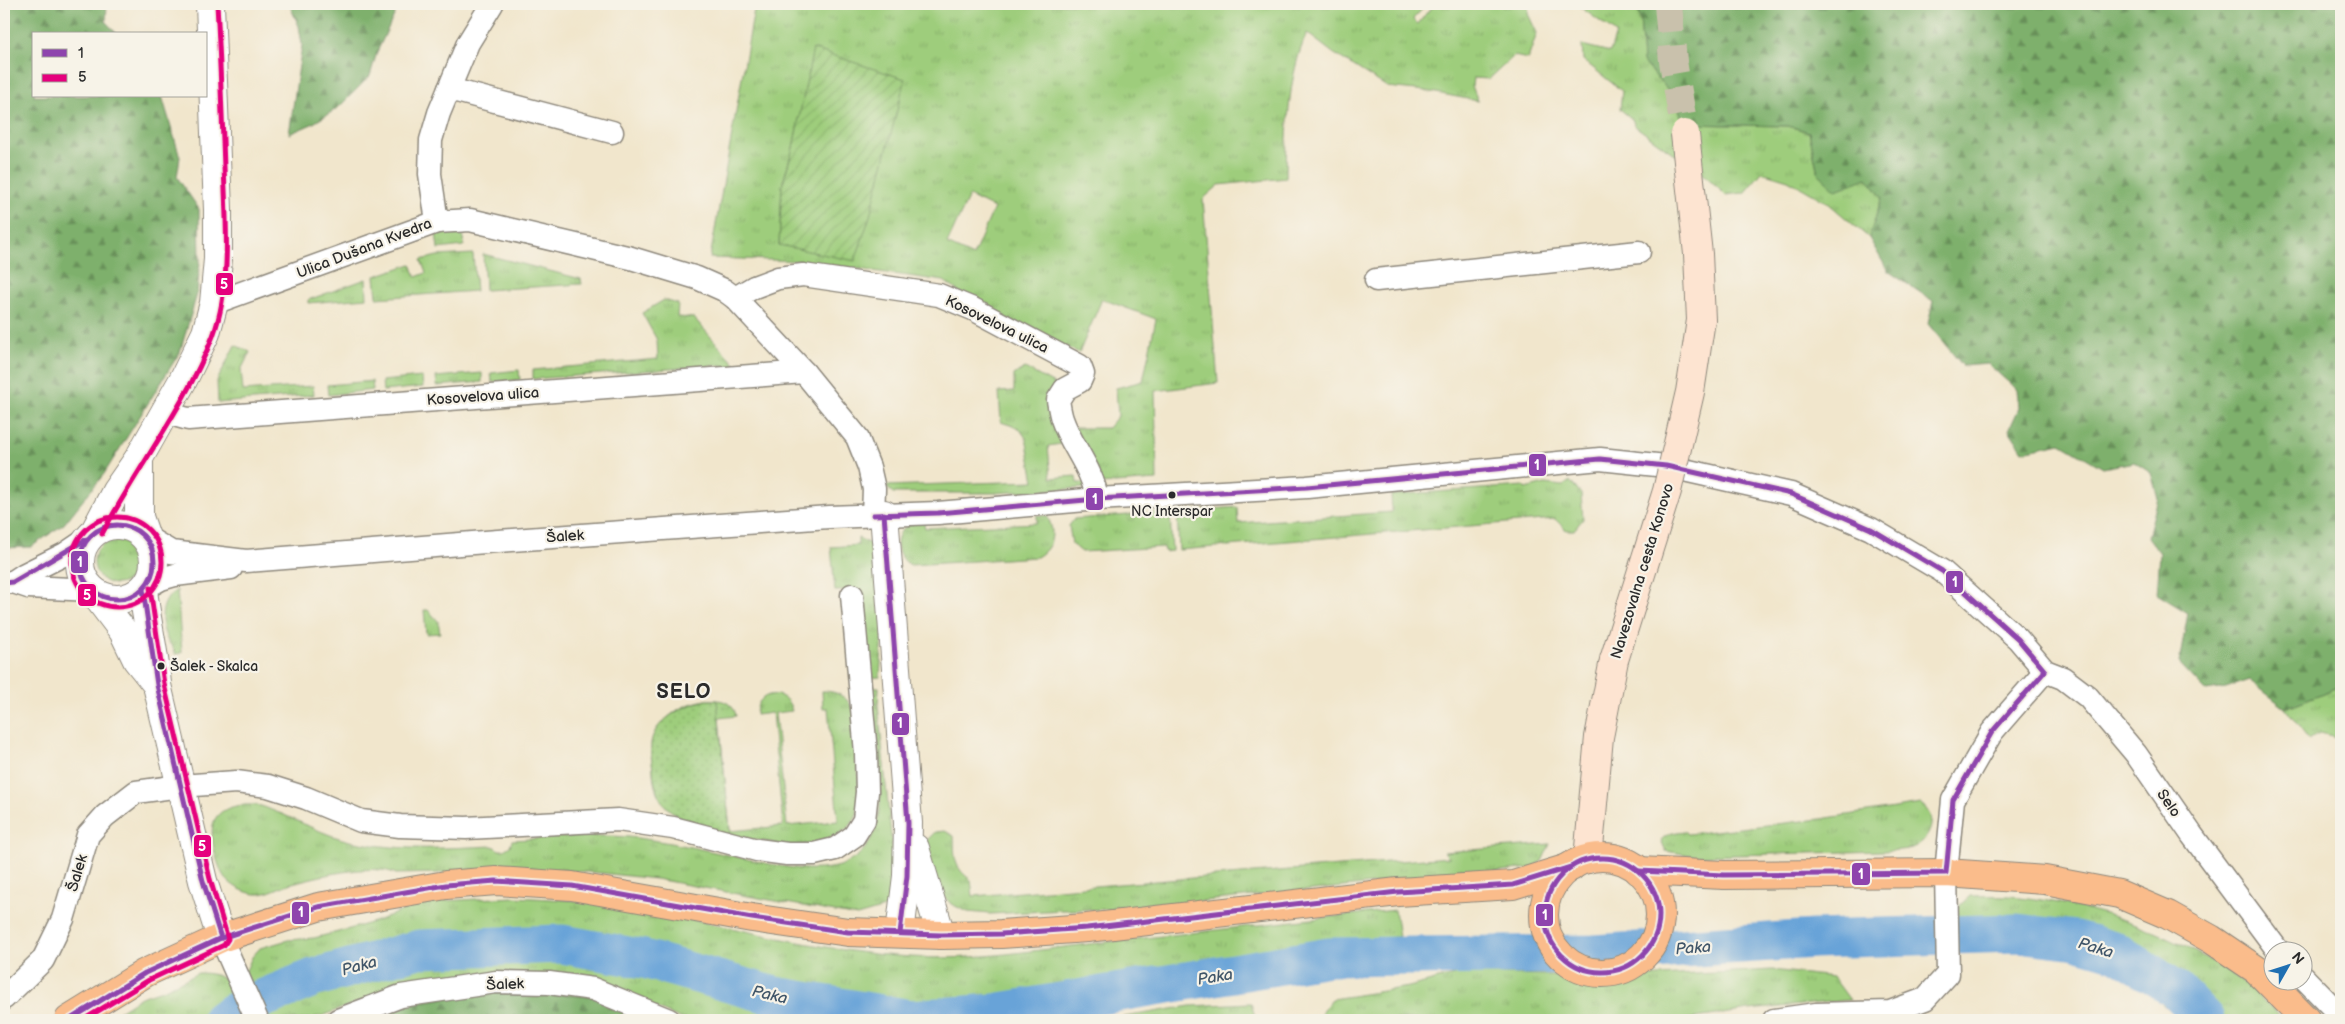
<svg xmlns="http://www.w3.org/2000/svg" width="2345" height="1024" viewBox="0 0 2345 1024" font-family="'Balsamiq Sans',sans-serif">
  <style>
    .grass { fill: url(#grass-tufts); stroke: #647c54; fill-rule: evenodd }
    .forest { fill: url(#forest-firs); stroke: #546e4c }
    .park { fill: url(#park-dots); stroke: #647c54 }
    .garden { fill: url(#garden-furrows); stroke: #647c54 }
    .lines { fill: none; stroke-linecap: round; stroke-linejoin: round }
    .river { stroke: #67a3d8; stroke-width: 39 }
    .secondary-tunnel { stroke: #c9c1ac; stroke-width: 28; stroke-dasharray: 28 14; stroke-linecap: butt }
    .minor-casing { stroke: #8e887c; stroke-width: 25 }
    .tertiary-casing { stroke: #8e887c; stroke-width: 30 }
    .secondary-casing { stroke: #8e887c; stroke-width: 30 }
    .primary-casing { stroke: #8e887c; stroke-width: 30 }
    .minor { stroke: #fff; stroke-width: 22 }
    .tertiary { stroke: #fff; stroke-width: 28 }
    .secondary { stroke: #fde4d1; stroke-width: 28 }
    .primary { stroke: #fabc8b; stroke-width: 28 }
    .secondary-bridge-casing { stroke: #8e887c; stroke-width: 30; stroke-linecap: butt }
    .secondary-bridge { stroke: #fde4d1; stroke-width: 28 }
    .bus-1-casing { stroke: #f7f3e8; stroke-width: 9 }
    .bus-2-casing { stroke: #f7f3e8; stroke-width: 9 }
    .bus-1 { stroke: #8e44ad; stroke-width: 5 }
    .bus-2 { stroke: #e5007d; stroke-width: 5 }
    .bus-dot { fill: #2b2b2b; stroke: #f7f3e8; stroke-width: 2 }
    .labels { text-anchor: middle; stroke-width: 4.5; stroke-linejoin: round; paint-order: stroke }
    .bus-label { font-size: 14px; fill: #2b2b2b; stroke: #f7f3e8 }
    .street-label { font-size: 15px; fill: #2b2b2b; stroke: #f7f3e8 }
    .water-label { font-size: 16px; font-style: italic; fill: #405568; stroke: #f7f3e8 }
    .district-label { font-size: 20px; font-weight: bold; letter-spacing: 1px; fill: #2b2b2b; stroke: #f7f3e8 }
    .line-badge { stroke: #f7f3e8; stroke-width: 2 }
    .badge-label { font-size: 14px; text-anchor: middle; font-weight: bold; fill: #fff }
  </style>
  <defs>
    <pattern id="grass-tufts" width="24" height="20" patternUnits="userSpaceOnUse" patternTransform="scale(1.25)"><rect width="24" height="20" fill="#9ecd7c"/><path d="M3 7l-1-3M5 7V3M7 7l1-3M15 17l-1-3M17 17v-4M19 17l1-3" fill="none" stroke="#88b06b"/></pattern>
    <pattern id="forest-firs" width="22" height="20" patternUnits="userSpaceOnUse" patternTransform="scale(1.25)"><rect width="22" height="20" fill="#7eb06c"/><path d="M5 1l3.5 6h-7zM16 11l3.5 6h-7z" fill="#678f59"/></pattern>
    <pattern id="park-dots" width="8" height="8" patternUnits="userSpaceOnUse" patternTransform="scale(1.25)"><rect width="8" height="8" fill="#9ecd7c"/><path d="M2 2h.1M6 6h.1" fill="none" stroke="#88b06b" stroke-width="1.8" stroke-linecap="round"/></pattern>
    <pattern id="garden-furrows" width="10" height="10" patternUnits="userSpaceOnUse" patternTransform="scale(1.25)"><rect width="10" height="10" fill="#9ecd7c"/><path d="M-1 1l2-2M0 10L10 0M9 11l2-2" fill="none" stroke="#88b06b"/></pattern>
  </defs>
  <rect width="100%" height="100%" fill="#f7f3e8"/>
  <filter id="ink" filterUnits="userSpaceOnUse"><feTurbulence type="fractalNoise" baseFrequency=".02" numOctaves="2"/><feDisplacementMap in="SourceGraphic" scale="10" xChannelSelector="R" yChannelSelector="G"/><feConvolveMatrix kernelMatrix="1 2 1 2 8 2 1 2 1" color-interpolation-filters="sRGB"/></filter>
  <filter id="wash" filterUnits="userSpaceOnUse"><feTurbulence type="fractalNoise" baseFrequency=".0096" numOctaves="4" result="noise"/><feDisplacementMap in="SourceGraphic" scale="20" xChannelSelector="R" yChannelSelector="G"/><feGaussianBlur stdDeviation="1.12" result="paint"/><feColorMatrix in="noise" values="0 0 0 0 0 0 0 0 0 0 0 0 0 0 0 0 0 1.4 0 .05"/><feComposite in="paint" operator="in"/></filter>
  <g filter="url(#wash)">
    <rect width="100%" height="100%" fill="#f1e6cc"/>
    <g class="grass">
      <path d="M755,4H1427L1413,19L1418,24L1428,11L1437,4H1529L1528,14L1537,33L1528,59L1514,56L1489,79L1473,78L1472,86L1478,101L1426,91L1387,87L1333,53L1307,33C1287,77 1287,131 1286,178L1219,185L1203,199L1218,383L1155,391L1157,480L1100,484L1073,428H1108L1118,416L1116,388L1143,381L1156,319L1102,299L1079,353L977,305L944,281L802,261L710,258ZM814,49L779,245L782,186L793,148ZM969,196L994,208L973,256L947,244Z"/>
      <path d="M1576,4H1634L1640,17L1643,61L1677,100L1683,124L1788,126L1809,132L1818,173L1867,178L1882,197L1869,238L1828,203L1788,180L1762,172L1744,193L1725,195L1709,179L1635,126L1632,119L1620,109L1622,91L1583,60L1582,45L1610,52L1616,33Z"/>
      <path d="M462,231L464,246L438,249L436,233Z"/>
      <path d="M473,254L476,291L377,298L375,276L411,264L416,277L426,273L421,260L437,256Z"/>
      <path d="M483,254L581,279L582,284L485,290Z"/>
      <path d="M366,279L367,298L308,303V300Z"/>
      <path d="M664,300L678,304L677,317L694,318L742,372L724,373L723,365L533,379V370L658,359L657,340L642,313Z"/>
      <path d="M235,345L250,352L241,370L243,391L313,386L314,395L218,403L217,381Z"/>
      <path d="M1025,368L1056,385L1065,438L1061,444L1048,446L1051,478L1076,476L1077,483H1086L1085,488L994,493H893L885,486L1034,481L1026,438L1019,428L1001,422L999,392L1014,391V375Z"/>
      <path d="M519,370L520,380L492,382L491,373Z"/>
      <path d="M482,373V382L437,386L436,377Z"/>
      <path d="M422,377L423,387L383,391L382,381Z"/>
      <path d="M372,381L373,390L328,395L327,385Z"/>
      <path d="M1570,481L1581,494L1583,519L1574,530H1566L1555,519L1179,550L1177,512L1237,507L1238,523L1392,512L1391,495L1524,486L1525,489L1545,484L1563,486Z"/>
      <path d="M1170,512L1172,551L1165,552L1164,547L1082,552L1072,544L1069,526L1074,519Z"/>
      <path d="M1037,515L1047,516C1056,532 1053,548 1037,557L911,565C897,559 892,539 904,528C909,524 918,522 923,520L925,528L1037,523Z"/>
      <path d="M858,538L868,543H874L883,631L880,677L869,678L860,590L835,591L831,547L858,545Z"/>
      <circle cx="116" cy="562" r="22"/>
      <path d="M177,590L182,653L175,654C174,647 171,646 168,641C159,624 159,600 177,590Z"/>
      <path d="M424,610H428L438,621L440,633L426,634Z"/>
      <path d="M2341,686V741L2337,737L2319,733L2309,740L2285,708Z"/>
      <path d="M870,687H879L878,705L893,855L895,888L892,899L888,907L857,916L656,879L601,873L560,870L396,874C375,862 313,877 289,884C280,887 269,893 260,894C247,895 228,885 222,873C216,860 210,838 213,825C217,805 245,803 261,806C268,808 275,812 282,814C307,825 333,839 360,843C404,851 449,848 493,846L499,850H504L510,846L512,840C550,838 590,834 629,837C666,841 701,849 737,857C767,863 808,875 839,866C851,862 862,854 868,844C892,808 876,727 870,687Z"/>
      <path d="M822,691C834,691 843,694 851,705C857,714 859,752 858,764C858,774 860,810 856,817C847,837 813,845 793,846C783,846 773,843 763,841C733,836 679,826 661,799C654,789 653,778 653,767C652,754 650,742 657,730C663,721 675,710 685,706C701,699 732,693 736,716L719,718L730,831L783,826L772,713L756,715C755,690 787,687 792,711L775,713L787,826L838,821L828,708H823Z"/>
      <path d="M1921,804C1937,816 1933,836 1916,846C1908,851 1893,850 1884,851L1696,856L1666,851L1661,840C1667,833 1676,832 1685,831L1688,834L1820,819Z"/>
      <path d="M945,831L954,836C955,857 952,866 971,880L973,896L1449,857L1444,852L1550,844L1542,861L1531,868L1125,909L1063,910L990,914L968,912L951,904L938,889L925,842L935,832Z"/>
      <path d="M1970,896C1986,896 2004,895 2020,897C2121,909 2211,946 2284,1020H2221C2193,990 2159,963 2122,944C2100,934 2049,926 2025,925C2002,924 1979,926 1956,926L1959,906Z"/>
      <path d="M514,897C553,899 594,901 634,908C726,924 817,952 911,957C977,961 1033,950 1098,943C1197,933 1296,920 1395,910L1399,937L1326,941L1226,958L1060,994L997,1003L919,1008L880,1005L807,993L624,947L553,936L474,938L401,945L314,966L251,991L244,975L252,957L260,948L288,940L314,938L346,930L377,921L423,902Z"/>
      <path d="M557,951L634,964L635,974L717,994L774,1003L781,1013L835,1020H684L647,1004L358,1002L322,1016L300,1020H265L260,1011L317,984L349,974L425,957Z"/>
      <path d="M1772,970L1833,977L1850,1000L1749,1010L1683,1020H1317L1332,999L1409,987L1461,973L1639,977Z"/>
      <path d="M198,973C220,973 228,979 240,996L200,1020H105L141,997L165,989Z"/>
      <path d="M2149,981L2193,1020H2180L2146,989Z"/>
      <path d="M1251,1003L1256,1020H1106L1190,1006Z"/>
    </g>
    <g class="forest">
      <path d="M4,4H107L106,22L117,34H34V96H162L180,157L177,177L199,209L200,261L197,294L180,352L104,474L64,524L31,547L4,548Z"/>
      <path d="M289,4H397L398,7L377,52L370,76L338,108L312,124L289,134L302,45L299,26Z"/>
      <path d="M1634,4H2341V686L2285,708L2249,680L2226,688L2206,691L2179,663L2188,613L2157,594L2160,553L2148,537L2158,498L2151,473L2134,462L2103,468L2061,443L2023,451L2009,430L2019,408L2017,390L1988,364L1963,366L1928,324L1933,301L1888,271L1869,238L1882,197L1867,178L1836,190L1818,173L1809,132L1788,126L1683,124L1677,100L1643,62L1640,17Z"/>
      <path d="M500,991L599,997L656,1020H361C405,1002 453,996 500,991Z"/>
    </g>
    <path class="park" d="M706,700H717L730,831L728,835C709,828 687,822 671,811C658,802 654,785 653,770C652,762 650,752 651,743C655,718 685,706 706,700Z"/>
    <path class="garden" d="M813,49L905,79L870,216L855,261L779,245L782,186L793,148Z"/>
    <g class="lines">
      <path class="river" d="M221,1020L242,1007L313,978L419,949L562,944L644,959L775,996L911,1019L994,1013L1329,957L1594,954L1814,939L2017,933L2076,940L2117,952L2175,989L2205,1020"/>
    </g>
  </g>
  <g filter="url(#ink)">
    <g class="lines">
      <path class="secondary-tunnel" d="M1668,4L1673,61L1685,134"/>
      <g class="minor-casing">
        <g id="minor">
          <path d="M449,89L612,132"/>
          <path d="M437,222L430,174L431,140L439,113L468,43L492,4"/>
          <path d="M1376,280L1639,252"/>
          <path d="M735,298L754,287L778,278L803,275L939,295L973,309L1080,366L1083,374L1080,381L1065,389L1058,400C1059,406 1060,413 1062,419C1071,446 1093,469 1097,499"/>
          <path d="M214,303L437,222L470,220L631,258L697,278L724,290L735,298L804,372L857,437L869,467L874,489L873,515"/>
          <path d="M163,412L188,419L804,372"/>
          <path d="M146,537L171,552L246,561L498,541L829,517L938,513L1097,499L1307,487L1600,459L1666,466L1791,494L1871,529L1942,571L2018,639L2045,671L2063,678L2088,697L2136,754L2192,835L2279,952"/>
          <path d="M13,582L25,574L65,554L87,539"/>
          <path d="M4,583L13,582L28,587L92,590"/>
          <path d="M143,589L161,579L175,575L231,568"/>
          <path d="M221,938L257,1020"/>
          <path d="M2302,976L2341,1016"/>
          <path d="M4,998L43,960L63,919L88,835L105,816L136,792L180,786L236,782L268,786L306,798L361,821L400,826L466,828L618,820L673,828L757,850L787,854H814L835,849L854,836L864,820L867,792L866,753L852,595"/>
          <path d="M338,1020L401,996L496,982L549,983L593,989L669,1020"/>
          <path d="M1774,1020L1816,1014L1890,1012L1925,999L1948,974L1946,873L1953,800L1992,732L2045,671"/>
        </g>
      </g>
      <g class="tertiary-casing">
        <g id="tertiary">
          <path d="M139,458V517L146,537"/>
          <path d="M884,514L908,823L907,876L900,933"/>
          <circle cx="117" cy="562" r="37"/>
          <path d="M95,531L116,491L139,458L183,380L206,333L214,303L218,259V210L210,4"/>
          <path d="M143,589C146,621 155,652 157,685L203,881L221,938"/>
          <path d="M92,590L123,631L137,660L157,685"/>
          <path d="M915,848L941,935"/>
        </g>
      </g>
      <g class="secondary-casing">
        <path id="secondary" d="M1588,859L1599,737L1614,660"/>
      </g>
      <g class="primary-casing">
        <g id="primary">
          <circle cx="1602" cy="915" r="58"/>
          <path d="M1639,871L1724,875L1946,873L2045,880L2119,894L2168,915L2211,939L2257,970L2306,1020"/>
          <path d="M69,1020L145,973L221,938L318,907L446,885L496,881L572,886L752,918L848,932L941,935L1001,934L1087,928L1398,892L1513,885L1571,867"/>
        </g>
      </g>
      <use href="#minor" class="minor"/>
      <use href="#tertiary" class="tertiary"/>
      <use href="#secondary" class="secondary"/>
      <use href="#primary" class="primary"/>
      <g class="secondary-bridge-casing">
        <path id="secondary-bridge" d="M1614,660L1667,491L1690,392L1701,320L1698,254L1685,134"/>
      </g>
      <use href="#secondary-bridge" class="secondary-bridge"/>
      <g class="bus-1-casing">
        <g id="bus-1">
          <path d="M884,514L908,823L907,876L900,933"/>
          <path d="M873,515L938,513L1097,499L1307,487L1600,459L1666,466L1791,494L1871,529L1942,571L2018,639L2045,671L1992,732L1953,800L1946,873L1724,875L1639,871"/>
          <circle cx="117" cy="562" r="37"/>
          <path d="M4,583L13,582L87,539"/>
          <path d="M143,589L157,685L203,881L221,938"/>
          <circle cx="1602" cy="915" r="57"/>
          <path d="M69,1020L145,973L221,938L318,907L446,885L496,881L572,886L752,918L848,932L941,935L1001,934L1087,928L1398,892L1513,885L1571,867"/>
        </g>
      </g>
      <g class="bus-2-casing">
        <g id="bus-2">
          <circle cx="117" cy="562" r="45"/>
          <path d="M102,534C137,468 185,407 213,336C232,286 226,220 224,167C222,112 220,58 217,4"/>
          <path d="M83,1020L149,980L224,945L228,939L210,879L164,684L150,588"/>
        </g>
      </g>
      <use href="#bus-1" class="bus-1"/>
      <use href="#bus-2" class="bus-2"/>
    </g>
  </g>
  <g class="bus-dot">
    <circle cx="1172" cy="495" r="4.5"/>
    <circle cx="161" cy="666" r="4.5"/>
  </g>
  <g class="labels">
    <g class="bus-label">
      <text x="1172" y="516">NC Interspar</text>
      <text x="170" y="671" text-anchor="start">Šalek - Skalca</text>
    </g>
    <g class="street-label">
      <text transform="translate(364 248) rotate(-21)" y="5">Ulica Dušana Kvedra</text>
      <text transform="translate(997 324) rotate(26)" y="5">Kosovelova ulica</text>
      <text transform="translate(483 396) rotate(-4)" y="5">Kosovelova ulica</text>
      <text transform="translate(565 536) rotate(-4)" y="5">Šalek</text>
      <text transform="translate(1642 571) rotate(-73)" y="5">Navezovalna cesta Konovo</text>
      <text transform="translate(2169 803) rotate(56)" y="5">Selo</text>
      <text transform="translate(77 873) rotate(-73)" y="5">Šalek</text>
      <text transform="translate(505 984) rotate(-2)" y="5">Šalek</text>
    </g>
    <g class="water-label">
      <text transform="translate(1693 947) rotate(-4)" y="6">Paka</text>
      <text transform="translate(2096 947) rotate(17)" y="6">Paka</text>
      <text transform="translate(359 965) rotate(-15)" y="6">Paka</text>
      <text transform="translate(1215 976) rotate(-9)" y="6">Paka</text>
      <text transform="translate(770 994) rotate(13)" y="6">Paka</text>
    </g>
    <g class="district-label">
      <text x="684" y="698">SELO</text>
    </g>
  </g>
  <g class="line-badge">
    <rect x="215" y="272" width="19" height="24" rx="5" fill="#e5007d"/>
    <rect x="1528" y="453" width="19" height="24" rx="5" fill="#8e44ad"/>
    <rect x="1085" y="487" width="19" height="24" rx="5" fill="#8e44ad"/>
    <rect x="70" y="550" width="19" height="24" rx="5" fill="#8e44ad"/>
    <rect x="1945" y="570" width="19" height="24" rx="5" fill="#8e44ad"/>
    <rect x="77" y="583" width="20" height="24" rx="5" fill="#e5007d"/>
    <rect x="891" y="712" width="19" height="24" rx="5" fill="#8e44ad"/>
    <rect x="193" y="834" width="19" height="24" rx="5" fill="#e5007d"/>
    <rect x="1851" y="862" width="20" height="24" rx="5" fill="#8e44ad"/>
    <rect x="291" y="901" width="19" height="24" rx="5" fill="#8e44ad"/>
    <rect x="1535" y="903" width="19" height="24" rx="5" fill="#8e44ad"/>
  </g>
  <g class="badge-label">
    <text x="224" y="289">5</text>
    <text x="1537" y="470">1</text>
    <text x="1095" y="504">1</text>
    <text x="80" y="567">1</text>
    <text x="1955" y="587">1</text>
    <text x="87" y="600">5</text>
    <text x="900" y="728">1</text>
    <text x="202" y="851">5</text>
    <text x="1861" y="879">1</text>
    <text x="301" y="917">1</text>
    <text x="1545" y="920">1</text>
  </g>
  <rect width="2345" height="1024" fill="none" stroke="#f7f3e8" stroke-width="20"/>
  <rect x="32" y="32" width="175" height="65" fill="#f7f3e8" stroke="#a5a39c"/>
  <rect x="42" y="49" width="25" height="8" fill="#8e44ad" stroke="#a5a39c"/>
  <text x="78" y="58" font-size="15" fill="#2b2b2b">1</text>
  <rect x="42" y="74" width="25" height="8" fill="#e5007d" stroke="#a5a39c"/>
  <text x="78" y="82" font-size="15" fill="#2b2b2b">5</text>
  <g transform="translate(2288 966) rotate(51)"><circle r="24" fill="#f7f3e8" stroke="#a5a39c"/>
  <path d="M0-4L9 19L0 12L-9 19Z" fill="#1f6fb2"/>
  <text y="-8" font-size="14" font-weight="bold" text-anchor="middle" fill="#2b2b2b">N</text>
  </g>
</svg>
